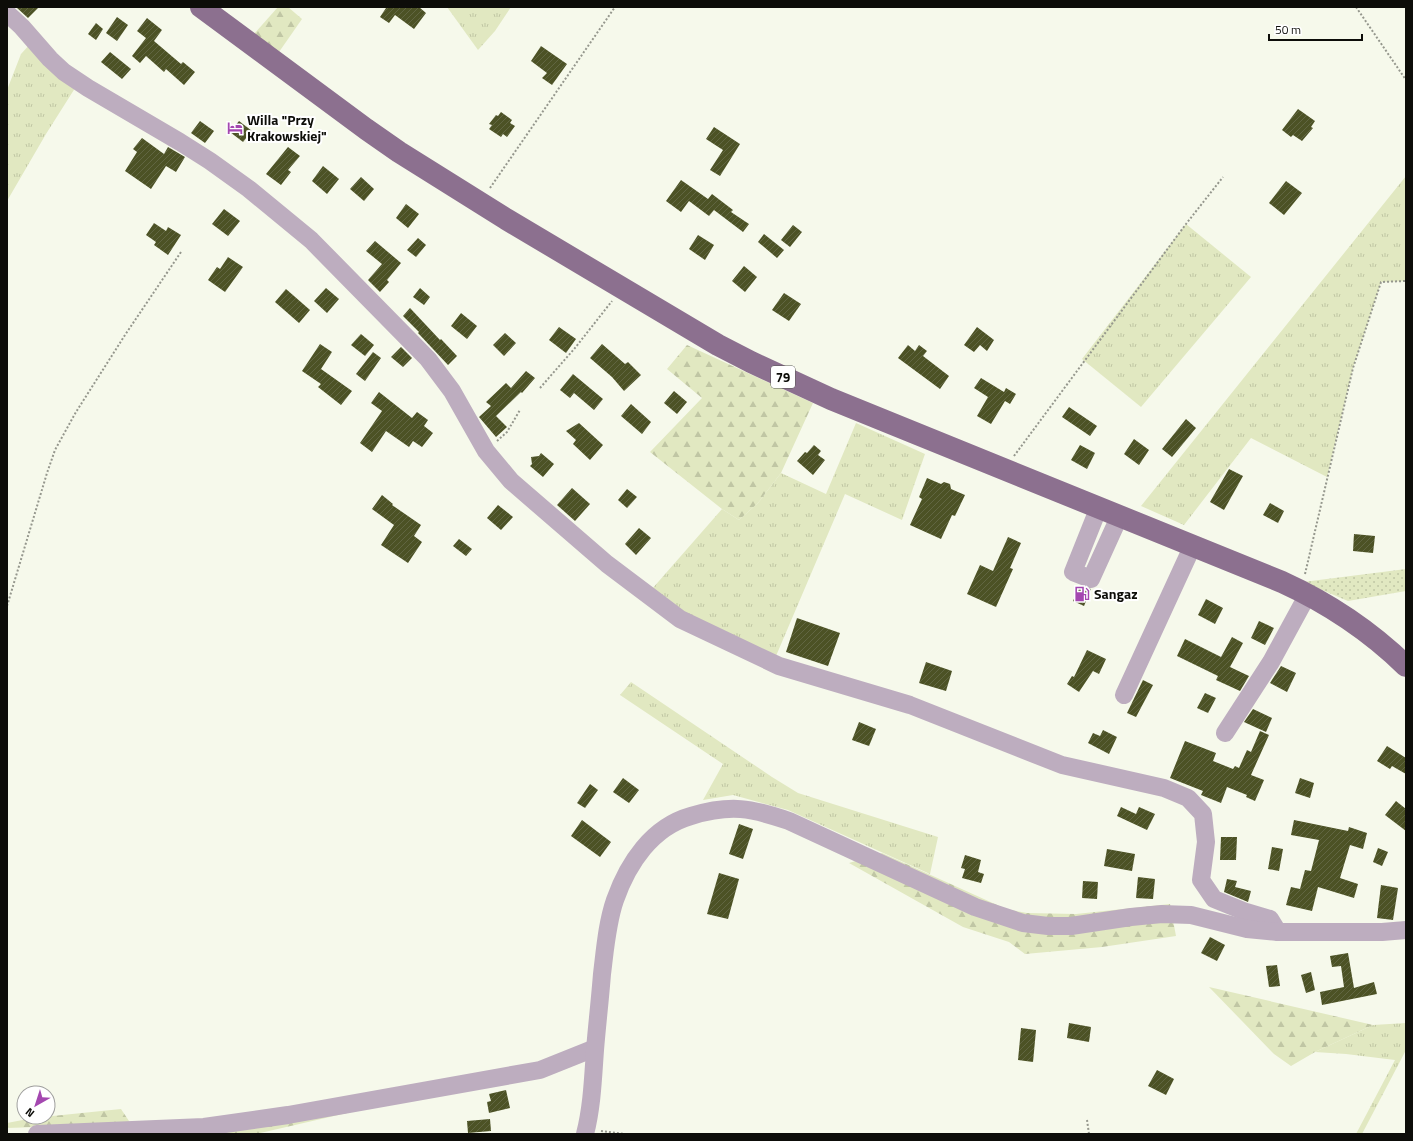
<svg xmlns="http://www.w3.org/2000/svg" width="1413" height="1141" viewBox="0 0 1413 1141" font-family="'Titillium Web',sans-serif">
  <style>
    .grass { fill: url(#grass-tufts) }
    .forest { fill: url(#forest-firs) }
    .garden { fill: url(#garden-dots) }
    .building { fill: url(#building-hatch) }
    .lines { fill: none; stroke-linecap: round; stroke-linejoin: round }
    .path { stroke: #95978d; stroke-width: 2; stroke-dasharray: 2 2; stroke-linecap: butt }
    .minor { stroke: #bdadbf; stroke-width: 18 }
    .major { stroke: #8c708f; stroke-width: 22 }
    .labels { text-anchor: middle; stroke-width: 4; stroke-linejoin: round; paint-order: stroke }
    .shield { fill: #fff; stroke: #565653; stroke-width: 1 }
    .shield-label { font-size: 13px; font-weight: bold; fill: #0d0d09 }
    .poi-label { font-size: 14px; font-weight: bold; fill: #0d0d09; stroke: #fff; text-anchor: start }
  </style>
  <defs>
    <pattern id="grass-tufts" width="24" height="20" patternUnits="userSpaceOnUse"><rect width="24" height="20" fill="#e1e8c1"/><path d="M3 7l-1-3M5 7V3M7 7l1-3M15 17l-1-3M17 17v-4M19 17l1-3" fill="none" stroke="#c0c6a4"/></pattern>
    <pattern id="forest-firs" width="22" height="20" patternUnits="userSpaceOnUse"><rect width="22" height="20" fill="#e1e8c1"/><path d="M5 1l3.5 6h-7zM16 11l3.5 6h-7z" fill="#c0c6a4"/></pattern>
    <pattern id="garden-dots" width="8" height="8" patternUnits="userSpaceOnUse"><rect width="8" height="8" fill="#e1e8c1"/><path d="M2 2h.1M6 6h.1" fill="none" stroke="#c0c6a4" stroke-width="1.8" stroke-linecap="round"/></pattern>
    <pattern id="building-hatch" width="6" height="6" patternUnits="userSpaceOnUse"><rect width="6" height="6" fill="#4c5225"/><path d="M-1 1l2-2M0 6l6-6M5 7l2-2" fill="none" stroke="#616642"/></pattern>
  </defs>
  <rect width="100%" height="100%" fill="#f6f9eb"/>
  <g class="grass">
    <path d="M447,7H511L495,31L478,50Z"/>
    <path d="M31,43L77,85L46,134L7,201V90L21,54Z"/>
    <path d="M1406,176V281L1381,282L1353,368L1327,477L1251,438L1184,525L1141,506Z"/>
    <path d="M1186,224L1251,277L1141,407L1082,359Z"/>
    <path d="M856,423L925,454L902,520L845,494L776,656L686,615L652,589L722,509L739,520L758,503L781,473L826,494Z"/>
    <path d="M631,682L772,777L798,793L938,837L930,874L788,810L733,795L703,800L723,764L620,695Z"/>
    <path d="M1406,1023V1050L1362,1134H1356L1395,1060L1346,1054L1315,1052L1373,1025Z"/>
  </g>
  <g class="forest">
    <path d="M278,7H288L302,19L279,52L254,34Z"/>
    <path d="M687,345L813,403L781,473L758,503L739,520L722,509L650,452L702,398L667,369Z"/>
    <path d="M882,853L1006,909L1027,913L1076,914L1170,904L1176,936L1102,947L1025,954L1009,942L963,927L849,863Z"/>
    <path d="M1209,987L1373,1025L1315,1052L1291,1066L1274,1054Z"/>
    <path d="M373,1107L256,1134H139Z"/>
    <path d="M121,1109L131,1124L7,1128V1123L33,1118Z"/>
  </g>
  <path class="garden" d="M1406,569V591L1348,601L1303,582Z"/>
  <g class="building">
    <path d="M16,7H39L28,18Z"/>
    <path d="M384,7H419L426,13L414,29L395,15L389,23L380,17L386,8Z"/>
    <path d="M117,17L128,25L117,41L106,33Z"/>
    <path d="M147,18L162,30L154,41L181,64L183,62L195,72L184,85L166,69L164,72L146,56L140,63L132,56L146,38L137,31Z"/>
    <path d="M96,23L103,29L96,40L88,34Z"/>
    <path d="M541,46L567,64L552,85L542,78L547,73L531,61Z"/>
    <path d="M110,52L131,69L122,79L101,62Z"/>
    <path d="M1298,109L1315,121L1311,127L1313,128L1302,141L1293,135L1291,137L1282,130Z"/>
    <path d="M501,112L512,120L510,123L515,126L507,137L503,134L501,137L489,129L492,125L489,124L496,115L498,116Z"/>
    <path d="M200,121L214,131L205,143L191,133Z"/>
    <path d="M239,121L252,131L243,142L230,132Z"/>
    <path d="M714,127L740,144L720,176L710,170L723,150L706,139Z"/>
    <path d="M142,138L164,154L168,147L185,157L176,172L166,166L151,189L125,171L137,152L133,149Z"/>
    <path d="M288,147L300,156L288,170L291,172L281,185L266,174Z"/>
    <path d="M323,166L339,179L327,194L312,181Z"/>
    <path d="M361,177L374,189L364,201L350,189Z"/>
    <path d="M681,180L708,199L712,194L733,210L731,212L749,224L743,232L714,210L709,216L689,201L681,212L666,201Z"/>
    <path d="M1286,181L1302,193L1284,215L1269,203Z"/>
    <path d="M406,204L419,214L408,228L396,218Z"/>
    <path d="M224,209L240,221L228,236L212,224Z"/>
    <path d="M154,223L166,231L168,227L181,235L168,255L154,245L156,242L146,235Z"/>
    <path d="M793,225L802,232L790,247L781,240Z"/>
    <path d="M764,234L784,250L777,258L758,242Z"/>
    <path d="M698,235L714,245L705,260L689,249Z"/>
    <path d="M418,238L426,245L416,257L407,250Z"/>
    <path d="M375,241L401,263L387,280L389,282L380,292L368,280L382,264L366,251Z"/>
    <path d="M228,257L243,267L225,292L208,280L217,267L220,269Z"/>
    <path d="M744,266L757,277L745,292L732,281Z"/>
    <path d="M326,288L339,299L327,313L314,301Z"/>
    <path d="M420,288L430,297L424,305L413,297Z"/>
    <path d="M286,289L310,310L299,323L275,302Z"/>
    <path d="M784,293L801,304L789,321L772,310Z"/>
    <path d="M410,308L440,340L441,339L457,356L448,365L418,333L419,332L403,316Z"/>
    <path d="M461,313L477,326L467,339L451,326Z"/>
    <path d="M559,327L576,339L566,353L549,340Z"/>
    <path d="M977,327L994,340L987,351L980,345L974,352L964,345Z"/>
    <path d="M505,333L516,343L504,356L493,345Z"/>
    <path d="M361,334L374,345L365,356L351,345Z"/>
    <path d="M320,344L332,352L321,369L352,391L341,405L318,387L321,384L302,371Z"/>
    <path d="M602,344L625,364L628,362L641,375L624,391L612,377L590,358Z"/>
    <path d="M908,345L915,351L919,345L927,351L923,356L949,376L940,389L898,358Z"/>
    <path d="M401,347L412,358L403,367L391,357Z"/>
    <path d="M373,352L381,358L365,381L356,374Z"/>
    <path d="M526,371L535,378L522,393L521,392L496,416L507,427L496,437L479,417L491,406L486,402L506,383L511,388Z"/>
    <path d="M573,374L603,399L594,410L574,393L570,398L560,390Z"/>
    <path d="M981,378L1004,392L1006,388L1016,394L1010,404L1005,401L991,424L977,416L988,397L974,388Z"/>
    <path d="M674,391L687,402L677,414L664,403Z"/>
    <path d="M379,392L412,418L417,412L428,420L424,426L433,433L422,447L413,441L409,447L386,431L372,452L360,443L382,411L371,403Z"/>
    <path d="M631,404L651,422L642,434L621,416Z"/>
    <path d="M1069,407L1097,426L1090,436L1062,417Z"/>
    <path d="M1186,419L1196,428L1172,457L1162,449Z"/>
    <path d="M579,423L603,445L590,460L573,444L576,440L566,431Z"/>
    <path d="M1134,439L1149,450L1139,465L1124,454Z"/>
    <path d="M814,445L821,451L818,455L825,460L813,475L797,461L805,452L807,453Z"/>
    <path d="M1080,445L1095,453L1087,469L1071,460Z"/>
    <path d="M541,453L554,464L543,477L530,466L532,464L531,457L539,456Z"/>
    <path d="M1229,469L1243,476L1224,510L1210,502Z"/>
    <path d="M927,478L941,484L944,482L950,484L951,489L965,495L955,516L952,515L941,539L910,525L922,499L919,497Z"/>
    <path d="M572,488L590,504L575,521L557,505Z"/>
    <path d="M627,489L637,497L627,508L618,500Z"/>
    <path d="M382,495L393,504L392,505L421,525L414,536L422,542L408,563L381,545L394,525L372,509Z"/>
    <path d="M1270,503L1284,511L1278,523L1263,515Z"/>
    <path d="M498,505L513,517L501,530L487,518Z"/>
    <path d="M639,528L651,538L636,555L625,544Z"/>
    <path d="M1354,534L1375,536L1373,553L1353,551Z"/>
    <path d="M1008,537L1021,543L1010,568L1013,569L996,607L967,594L980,565L993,571Z"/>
    <path d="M459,539L472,549L466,556L453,546Z"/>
    <path d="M1080,586L1091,589L1084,606L1073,601Z"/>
    <path d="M1206,599L1223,608L1215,624L1198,615Z"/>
    <path d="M797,618L840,633L828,666L786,652Z"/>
    <path d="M1259,621L1274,628L1265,645L1251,638Z"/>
    <path d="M1232,637L1243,643L1230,667L1249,676L1240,691L1216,680L1218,676L1177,656L1185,639L1221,657Z"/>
    <path d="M1087,650L1106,659L1099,674L1093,671L1079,692L1067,684L1072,676L1074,677Z"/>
    <path d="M926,662L952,671L946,691L919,683Z"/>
    <path d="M1281,666L1296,673L1287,692L1270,683Z"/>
    <path d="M1143,680L1153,685L1136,717L1127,713Z"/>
    <path d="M1205,693L1216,698L1208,713L1197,708Z"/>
    <path d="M1253,709L1272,718L1266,732L1244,722Z"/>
    <path d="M859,722L876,729L869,746L852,740Z"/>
    <path d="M1103,730L1117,737L1109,754L1088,743L1093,733L1100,736Z"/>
    <path d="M1260,731L1269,735L1251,775L1264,780L1255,801L1246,797L1247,795L1227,787L1221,803L1201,795L1203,791L1170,778L1185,741L1216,753L1213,761L1233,769L1235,766L1239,768L1247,750L1251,752Z"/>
    <path d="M1387,746L1406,758V774L1392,766L1390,769L1377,761Z"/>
    <path d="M623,778L639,790L629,803L613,792Z"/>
    <path d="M1300,778L1314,783L1310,798L1295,793Z"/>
    <path d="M590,784L598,790L585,808L577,803Z"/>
    <path d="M1396,801L1406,809V831L1385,815Z"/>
    <path d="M1121,807L1136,814L1139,807L1155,814L1147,830L1117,816Z"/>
    <path d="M582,820L611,842L600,857L571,836Z"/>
    <path d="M1294,820L1348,831L1349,827L1367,833L1363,849L1350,845L1340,878L1358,884L1354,898L1318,887L1312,911L1286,905L1291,887L1300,889L1305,870L1311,871L1319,840L1291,835Z"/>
    <path d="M739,824L753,829L743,859L729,854Z"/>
    <path d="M1221,837H1237L1236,860H1220Z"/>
    <path d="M1272,847L1283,849L1279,871L1268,869Z"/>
    <path d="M1378,848L1388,852L1382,866L1373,862Z"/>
    <path d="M1107,849L1135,854L1132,871L1104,866Z"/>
    <path d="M965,855L981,860L978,872L984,874L981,883L962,878L965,869L961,868Z"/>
    <path d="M719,873L739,879L728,919L707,914Z"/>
    <path d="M1138,877L1155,879L1153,899L1136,898Z"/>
    <path d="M1227,879L1237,881L1235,887L1251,891L1248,902L1224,892Z"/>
    <path d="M1083,881L1098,882L1097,899L1082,898Z"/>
    <path d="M1381,885L1398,888L1393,920L1377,918Z"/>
    <path d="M1210,937L1225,945L1217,961L1201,953Z"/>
    <path d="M1348,953L1354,988L1374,982L1377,994L1322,1005L1320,992L1344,987L1341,966L1332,967L1330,956Z"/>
    <path d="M1277,965L1280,986L1269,987L1266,966Z"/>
    <path d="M1311,972L1315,990L1306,993L1301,975Z"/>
    <path d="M1069,1023L1091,1027L1089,1042L1067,1038Z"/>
    <path d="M1021,1028L1036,1030L1033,1062L1018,1060Z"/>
    <path d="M1157,1070L1174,1079L1166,1095L1148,1086Z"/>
    <path d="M506,1090L510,1108L489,1113L487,1102L491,1101L489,1094Z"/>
    <path d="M490,1119L491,1131L468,1133L467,1121Z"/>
  </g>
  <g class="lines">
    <g class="path">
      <path d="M1356,7L1406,80"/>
      <path d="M490,188L615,7"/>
      <path d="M540,388L575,348L612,301"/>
      <path d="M497,441L507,432L520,410"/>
      <path d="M1014,456L1186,224L1223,177"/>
      <path d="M1305,574L1353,368L1381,282L1406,281"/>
      <path d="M7,606L47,473L55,450L76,412L125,335L181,252"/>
      <path d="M1087,1120L1089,1134"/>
      <path d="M601,1131L624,1134"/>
    </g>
    <g class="minor">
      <path d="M7,13L22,27L50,59L64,72L88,88L180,142L210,161L249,189L311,240L428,359L452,391L486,451L511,481L607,564L680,619L779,666L910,705L1062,765L1164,788L1188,798L1203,814L1206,842L1201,880L1214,899L1246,912L1270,919L1278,932"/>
      <path d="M1099,507L1073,572L1091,579L1120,515"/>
      <path d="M1124,695L1193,545"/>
      <path d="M1225,733L1271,662L1308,594"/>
      <path d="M37,1134L204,1127L288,1115L540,1070L595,1048"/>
      <path d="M585,1134C592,1107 593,1078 595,1050C597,1025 600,1000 602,974C605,950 607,923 615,900C628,863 652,827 691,816C731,804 751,808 789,821L975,907L1023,923L1048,926H1071L1131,917L1162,914L1191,915L1247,929L1278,932H1382L1406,930"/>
    </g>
    <path class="major" d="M201,7L366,129L399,152L506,219L718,345L751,362L831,399L1282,582C1328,603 1370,631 1406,666"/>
  </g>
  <defs>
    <g id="hotel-bare" transform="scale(1.2)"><path d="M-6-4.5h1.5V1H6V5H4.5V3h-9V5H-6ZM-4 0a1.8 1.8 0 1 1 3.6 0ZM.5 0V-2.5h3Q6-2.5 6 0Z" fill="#a447b0" stroke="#fff" stroke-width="2.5" paint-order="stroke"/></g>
    <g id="fuel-bare" transform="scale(1.2)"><path d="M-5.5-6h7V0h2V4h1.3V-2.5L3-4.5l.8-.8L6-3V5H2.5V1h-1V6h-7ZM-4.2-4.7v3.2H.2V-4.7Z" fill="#a447b0" stroke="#fff" stroke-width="2.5" paint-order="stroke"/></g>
  </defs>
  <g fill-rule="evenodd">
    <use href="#hotel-bare" x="235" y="128"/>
    <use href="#fuel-bare" x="1082" y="594"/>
  </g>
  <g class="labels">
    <rect class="shield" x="771" y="366" width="24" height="22" rx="3"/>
    <g class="shield-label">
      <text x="783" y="382">79</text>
    </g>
    <g class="poi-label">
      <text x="247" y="125">Willa "Przy<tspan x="247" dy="16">Krakowskiej"</tspan></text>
      <text x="1094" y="599">Sangaz</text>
    </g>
  </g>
  <rect width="1413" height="1141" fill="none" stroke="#0d0d09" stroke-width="16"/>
  <g transform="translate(36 1105) rotate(219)"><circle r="19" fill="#ffffff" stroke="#9e9e9d"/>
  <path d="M0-3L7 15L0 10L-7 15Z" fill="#a447b0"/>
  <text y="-6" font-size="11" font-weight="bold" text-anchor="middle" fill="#0d0d09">N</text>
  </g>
  <path d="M1269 34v6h93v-6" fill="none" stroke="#0d0d09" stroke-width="2"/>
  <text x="1275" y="34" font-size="12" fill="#0d0d09" stroke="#ffffff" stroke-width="3" paint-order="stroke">50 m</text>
</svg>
